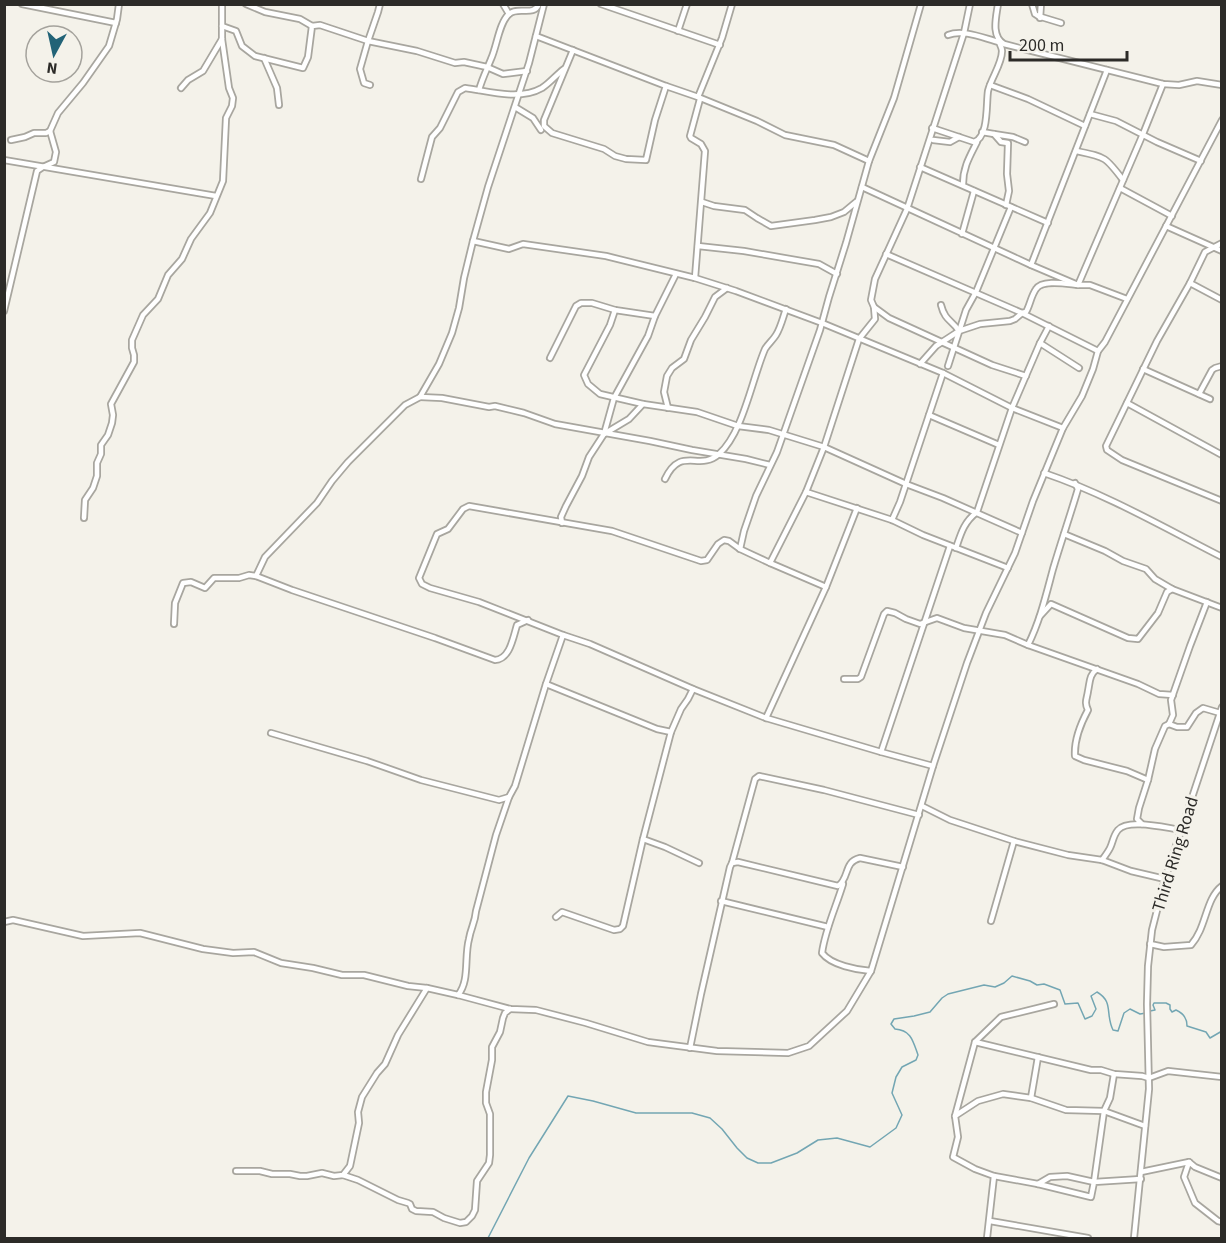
<svg xmlns="http://www.w3.org/2000/svg" width="1226" height="1243" viewBox="0 0 1226 1243" font-family="'Source Sans 3',sans-serif">
  <style>
    .lines { fill: none; stroke-linecap: round; stroke-linejoin: round }
    .stream { stroke: #73a6b3; stroke-width: 1.5 }
    .minor-casing { stroke: #a8a69f; stroke-width: 8 }
    .minor { stroke: #fff; stroke-width: 4.5 }
    .labels { text-anchor: middle; stroke-width: 6; stroke-linejoin: round; paint-order: stroke }
    .street-label { font-size: 18px; fill: #2c2b28; stroke: #f4f2ea }
  </style>
  <rect width="100%" height="100%" fill="#f4f2ea"/>
  <g class="lines">
    <g class="stream">
      <path d="M1150,1011L1155,1010L1153,1005L1154,1003H1166L1170,1005V1009L1172,1012L1176,1010C1183,1013 1187,1019 1187,1026L1206,1032L1210,1038L1222,1031"/>
      <path d="M488,1238L529,1158L568,1096L593,1101L636,1113H692L710,1118L722,1129L737,1148L747,1158L758,1163H771L797,1153L818,1140L837,1138L870,1147L896,1128L902,1115L892,1093L896,1077L902,1067L916,1060L918,1055C913,1041 911,1030 895,1029L891,1024L894,1019L914,1016L930,1012L942,998L948,994L984,985L995,987L1004,983L1012,976L1030,981L1037,985L1044,984L1060,990L1065,1004L1078,1003L1085,1019L1092,1016L1096,1009L1091,996L1097,992C1114,1002 1105,1014 1113,1030L1118,1031L1124,1013L1130,1009L1140,1014L1146,1013"/>
    </g>
    <g class="minor-casing">
      <g id="minor">
        <path d="M22,4L116,23"/>
        <path d="M246,4L265,12L300,19L312,26"/>
        <path d="M503,4L509,14"/>
        <path d="M601,4L720,45"/>
        <path d="M970,4L964,33L907,209L875,279L871,300L874,307L889,318L992,365L1026,376"/>
        <path d="M998,4C996,18 991,36 1004,44L1163,84L1179,85L1197,81L1222,85"/>
        <path d="M1032,4L1035,14L1038,16L1061,23"/>
        <path d="M1040,18L1041,4"/>
        <path d="M222,26L236,31L242,46L255,56L303,68L308,57L312,26L320,25L368,41L417,51L455,63L464,62L487,67L503,74L527,71"/>
        <path d="M678,31L687,4"/>
        <path d="M536,36L666,86L698,97L757,121L785,135L834,145L869,161"/>
        <path d="M573,50L544,120V126L552,133L604,149L615,156L626,159L646,160L655,120L666,86"/>
        <path d="M264,58L277,88L279,105"/>
        <path d="M370,85L364,83L360,69L368,41L378,12L380,4"/>
        <path d="M990,85L1028,99L1085,126"/>
        <path d="M181,88L188,80L203,71L222,39"/>
        <path d="M479,90C482,79 487,69 491,59C497,46 499,23 509,14C518,6 534,17 539,4"/>
        <path d="M698,97L722,38L732,4"/>
        <path d="M515,107L533,118L541,130"/>
        <path d="M1090,114L1116,121L1157,142L1201,161"/>
        <path d="M932,128L974,142C989,137 986,104 988,91C991,78 1002,64 1002,51C1002,48 1000,45 999,42C983,38 963,29 948,35"/>
        <path d="M982,132L994,134L1001,142L1008,143L1007,174L1009,191L1006,205"/>
        <path d="M994,134L1013,137L1025,142"/>
        <path d="M11,140L25,137L34,133H46L50,131L58,113L83,83L109,46L117,19L119,4"/>
        <path d="M933,140L950,142L959,137"/>
        <path d="M1076,151C1105,157 1105,156 1123,180"/>
        <path d="M4,160L216,196"/>
        <path d="M920,167L1048,223"/>
        <path d="M421,179L432,137L440,128L458,92L465,88C489,91 519,101 542,88C550,83 556,75 564,69"/>
        <path d="M963,184C963,167 970,156 977,142"/>
        <path d="M862,187L1031,265L1078,285H1090L1127,299"/>
        <path d="M1120,188L1172,216"/>
        <path d="M702,202L714,206L745,210L757,218L771,226L815,220L831,217L844,212L856,202"/>
        <path d="M1166,226L1222,251"/>
        <path d="M962,234L974,191"/>
        <path d="M473,241L509,249L523,244L606,256L695,278L736,291L822,323L943,373L1012,408L1063,428"/>
        <path d="M1222,243L1205,252L1190,283L1222,300"/>
        <path d="M698,246L744,251L819,264L837,274"/>
        <path d="M886,254L1022,313L1098,351"/>
        <path d="M1031,265L1107,70"/>
        <path d="M695,278L705,151L701,144L691,138L690,136L700,99"/>
        <path d="M1190,283L1157,341L1106,446L1107,450L1122,460L1222,501"/>
        <path d="M941,305C945,321 952,320 959,331"/>
        <path d="M615,310L610,325L584,375L588,384L600,394L643,404"/>
        <path d="M4,311L37,171L43,167L54,162L56,152L50,131"/>
        <path d="M1040,343L1079,368"/>
        <path d="M550,358L576,306L581,303H592L615,310L655,316"/>
        <path d="M920,364L936,346L959,331L980,324L1010,321L1015,319L1022,313L1026,312C1030,305 1031,296 1036,289C1042,279 1067,284 1078,285L1143,134L1163,84"/>
        <path d="M948,366L966,310L976,292L1011,207"/>
        <path d="M1143,369L1210,399"/>
        <path d="M1199,394L1212,370L1215,368L1222,366"/>
        <path d="M420,397L442,398L489,407L495,406L524,413L555,424L650,441L692,450L746,459L770,465"/>
        <path d="M1127,403L1222,455"/>
        <path d="M668,408L664,392L667,376L672,368L684,359L691,340L705,317L715,297L727,288"/>
        <path d="M929,415L999,445"/>
        <path d="M604,434L629,419L643,404L697,412L738,426L769,430L824,447L906,484L943,498L1022,533"/>
        <path d="M1044,473C1106,494 1163,527 1222,557"/>
        <path d="M665,479C681,445 699,472 719,454C743,433 752,379 765,349C768,344 773,340 776,335C781,327 783,317 786,309"/>
        <path d="M806,492L892,520L923,535L1008,568"/>
        <path d="M84,518L85,500L93,488L97,476V463L101,454V445L108,435L112,423L113,415L111,404L134,362V355L132,348V340L143,315L158,299L168,275L182,259L191,239L210,213L223,181L226,118L232,106L233,98L229,88L222,39V4"/>
        <path d="M892,520L900,502L943,373"/>
        <path d="M562,523L561,517L566,506L582,476L589,457L604,434L614,398L648,336L655,316L676,274"/>
        <path d="M1064,534L1105,551L1123,561L1146,569L1155,579L1172,589L1222,608"/>
        <path d="M956,548C961,533 964,522 977,512L1012,408L1040,343L1049,326"/>
        <path d="M740,549L744,531L756,496L777,452L820,330L829,297L846,243L869,161L894,98L921,4"/>
        <path d="M770,563L806,492L824,447L859,339L875,319L874,307"/>
        <path d="M256,576L265,557L317,503L332,481L348,462L405,405L420,397L439,364L452,333L459,308L464,278L473,241L488,187L529,63L544,4"/>
        <path d="M1040,616L1051,604L1128,638L1138,639L1158,613L1167,592L1172,589"/>
        <path d="M174,624L175,603L183,583L191,582L205,588L214,578H239L249,575L256,576L292,590L435,638L495,660C510,659 513,638 517,625L528,620"/>
        <path d="M563,635L479,602L430,588L422,584L419,578L437,534L448,529L463,509L469,506L612,531L701,561L707,560L718,544L724,540L729,541L740,549L770,563L826,587"/>
        <path d="M1028,645C1040,621 1046,595 1053,569C1061,542 1070,516 1078,489L1075,483"/>
        <path d="M1097,669C1089,675 1090,682 1088,691C1087,699 1084,702 1088,710C1081,723 1074,741 1075,756L1084,760L1127,771L1148,780"/>
        <path d="M844,679H858L861,677L884,614L887,611L895,613L906,619L920,624L937,618L964,628L1005,635L1028,645L1138,684L1159,694L1173,695"/>
        <path d="M546,684L657,729L671,732"/>
        <path d="M766,718L826,587L857,508"/>
        <path d="M1169,724L1173,715L1171,700L1190,646L1207,602"/>
        <path d="M271,733L367,761L421,780L499,800L509,797L515,786L546,684L563,635L590,644L693,689L766,718L881,752L933,766"/>
        <path d="M881,752L950,546"/>
        <path d="M922,806L950,820L1014,841L1068,855L1102,860L1131,871L1165,879"/>
        <path d="M1142,824L1137,819L1139,808L1148,780L1155,749L1165,726L1169,724L1177,727H1187L1196,713L1203,708L1220,713"/>
        <path d="M643,839L665,847L699,863"/>
        <path d="M1102,860C1105,856 1108,852 1110,848C1113,842 1113,836 1118,830C1128,818 1166,828 1182,830"/>
        <path d="M732,863L755,779L759,776L824,790L919,815"/>
        <path d="M843,884C836,907 825,930 822,953C831,965 857,970 871,971"/>
        <path d="M721,901L828,927"/>
        <path d="M556,917L562,912L614,930L620,929L623,926L643,839L671,732L681,709L688,699L693,689"/>
        <path d="M991,921L1014,841"/>
        <path d="M4,922L13,920L83,936L140,933L203,949L233,953L254,952L281,963L313,968L342,975H364L408,986L427,988L458,995L510,1009L536,1010L586,1023L648,1042L717,1051L788,1053L809,1046L847,1011L871,971L933,766L967,663L986,613L1015,553L1033,501L1063,428L1082,396L1093,369L1098,351L1105,342L1222,120"/>
        <path d="M1150,944L1164,947L1191,945C1207,927 1205,899 1222,886"/>
        <path d="M458,995C470,981 464,957 469,939C471,927 475,923 476,911L496,835L509,797"/>
        <path d="M975,1042L1091,1070H1101L1114,1074L1142,1076L1149,1078L1168,1071L1222,1077"/>
        <path d="M690,1048L701,994L730,867L732,863L738,862L838,886C850,878 843,862 860,858L903,867"/>
        <path d="M1031,1098L1038,1057"/>
        <path d="M955,1116L975,1042L1001,1017L1054,1004"/>
        <path d="M1189,1162L1184,1177L1195,1203L1218,1221L1222,1222"/>
        <path d="M236,1171H260L272,1174H290L300,1176H307L322,1173L334,1176L343,1175L350,1166L359,1123L358,1112L362,1097L377,1073L385,1064L398,1035L427,988"/>
        <path d="M1141,1172L1189,1162L1195,1167L1222,1178"/>
        <path d="M343,1175L358,1180L398,1200L408,1203L410,1204L412,1209L416,1211L433,1212L444,1218L460,1223L466,1222L472,1216L475,1210L477,1181L489,1163L490,1155V1114L486,1103V1092L492,1060V1047L500,1032L503,1018L505,1013L510,1009"/>
        <path d="M994,1176L1038,1184L1091,1197L1094,1182L1141,1179"/>
        <path d="M1038,1184L1050,1177L1067,1176L1094,1182L1104,1111L1110,1098L1114,1074"/>
        <path d="M990,1221L1088,1238"/>
        <path d="M987,1238L994,1176L975,1169L953,1157L958,1137L955,1116L978,1101L1003,1094L1031,1098L1066,1110L1104,1111L1145,1126"/>
        <path d="M1134,1238L1149,1089L1147,1004L1148,966L1152,930L1165,879L1222,707"/>
      </g>
    </g>
    <use href="#minor" class="minor"/>
  </g>
  <g class="labels">
    <g class="street-label">
      <text transform="translate(1175 854) rotate(-73)" y="6">Third Ring Road</text>
    </g>
  </g>
  <rect width="1226" height="1243" fill="none" stroke="#2c2b28" stroke-width="12"/>
  <g transform="translate(54 54) rotate(188)"><circle r="28" fill="#f4f2ea" stroke="#a4a29c" stroke-width="1.5"/>
  <path d="M0-4.5L10 22L0 15L-10 22Z" fill="#226377"/>
  <text y="-9" font-size="16" font-weight="bold" text-anchor="middle" fill="#2c2b28">N</text>
  </g>
  <path d="M1010 51v9h117v-9" fill="none" stroke="#2c2b28" stroke-width="3"/>
  <text x="1019" y="51" font-size="18" fill="#2c2b28" stroke="#f4f2ea" stroke-width="4.5" paint-order="stroke">200 m</text>
</svg>
